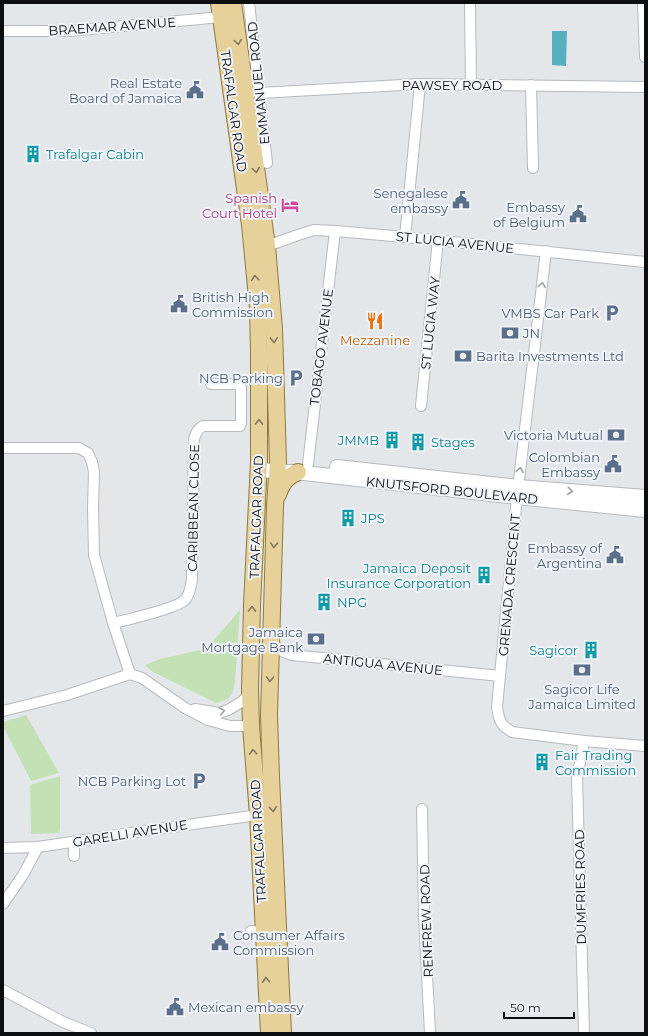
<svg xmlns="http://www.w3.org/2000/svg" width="648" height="1036" viewBox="0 0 648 1036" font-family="Montserrat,sans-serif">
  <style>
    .green { fill: #c3e1b5 }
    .water { fill: #57aebf }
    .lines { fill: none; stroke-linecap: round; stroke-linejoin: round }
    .minor-casing { stroke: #b6babd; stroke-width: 12 }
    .secondary-casing { stroke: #b6babd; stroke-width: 16 }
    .primary-casing { stroke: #8f793f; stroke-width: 18 }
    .minor { stroke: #fff; stroke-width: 10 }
    .secondary { stroke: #fff; stroke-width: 14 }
    .primary { stroke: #e6d19b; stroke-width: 16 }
    .oneway { stroke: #84795c }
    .oneway2 { stroke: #9e9f9f }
    .labels { text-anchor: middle; stroke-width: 4; stroke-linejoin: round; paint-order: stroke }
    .street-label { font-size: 13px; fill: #0d0e0f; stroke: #f0f4f8 }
    .service-label { font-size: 13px; fill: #4e5e75; stroke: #f0f4f8; text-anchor: end }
    .culture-label { font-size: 13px; fill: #0d838f; stroke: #f0f4f8; text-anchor: start }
    .hotel-label { font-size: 13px; fill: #b23c85; stroke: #f0f4f8; text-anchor: end }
    .food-label { font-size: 13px; fill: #c56008; stroke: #f0f4f8 }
  </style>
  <rect width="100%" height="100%" fill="#e3e7ea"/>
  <g class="green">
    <path d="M240,610L235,682C232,697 231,699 216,703L153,672L145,665L160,659L200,650L212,642Z"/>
    <path d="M26,715L59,773L31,781L3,726V722Z"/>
    <path d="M60,776V829L59,833L31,834L30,785Z"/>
  </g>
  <path class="water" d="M552,31H567L566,66L552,65Z"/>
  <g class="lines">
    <g class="minor-casing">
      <g id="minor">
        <path d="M249,3L259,93L267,163"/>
        <path d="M470,3L471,84"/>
        <path d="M643,3L645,57"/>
        <path d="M3,31H69L221,17"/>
        <path d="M531,85L533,168"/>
        <path d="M259,93L420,84L645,87"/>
        <path d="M405,237L420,84"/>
        <path d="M267,246L298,235L314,230L335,231L405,237L645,262"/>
        <path d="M546,251L517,497L497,707C499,720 500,725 512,732L584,741L645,746"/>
        <path d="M421,406L438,240"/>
        <path d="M3,448H79L88,453L92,462L94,472L93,509L94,555L113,623L130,674"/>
        <path d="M308,464L335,231"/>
        <path d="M113,623C127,620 177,608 185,600C190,594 191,586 192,579L194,439C196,433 197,429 203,426H240L241,423V388L239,385L236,384H211"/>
        <path d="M271,640C276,649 283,652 292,655L500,676"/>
        <path d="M130,674L142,678L185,708L208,720L230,726H251"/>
        <path d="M195,709L219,713L228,710L243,701L250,691"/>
        <path d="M3,711L67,695L130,674"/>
        <path d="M422,809L424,916L430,1033"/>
        <path d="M3,848L38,847L151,830L258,815"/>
        <path d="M74,856V842"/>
        <path d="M3,904L23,875L38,847"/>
        <path d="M251,931L264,932"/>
        <path d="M3,990L63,1022L91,1033"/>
        <path d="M584,1033L577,778L584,741"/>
      </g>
    </g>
    <g class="secondary-casing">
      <g id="secondary">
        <path d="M337,467L518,487L645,497"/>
        <path d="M259,470L304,473L517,497L645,510"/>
      </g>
    </g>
    <g class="primary-casing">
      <g id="primary">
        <path d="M219,3L250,225L258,308L259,352V461L252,605L250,690L251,726L258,815L269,1033"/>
        <path d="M233,3L267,246L274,329L278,462L275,506L269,715L271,777L283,1033"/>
        <path d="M278,495C281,484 287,476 298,472"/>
      </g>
    </g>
    <use href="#minor" class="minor"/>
    <use href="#secondary" class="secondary"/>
    <use href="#primary" class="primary"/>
  </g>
  <defs><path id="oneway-chevron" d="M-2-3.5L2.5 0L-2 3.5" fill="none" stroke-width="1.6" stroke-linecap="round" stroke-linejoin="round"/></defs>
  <g class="oneway">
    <use href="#oneway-chevron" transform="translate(238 42) rotate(82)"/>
    <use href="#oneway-chevron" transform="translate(256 170) rotate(82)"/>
    <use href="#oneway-chevron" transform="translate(255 278) rotate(-96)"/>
    <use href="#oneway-chevron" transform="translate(274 340) rotate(88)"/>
    <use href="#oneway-chevron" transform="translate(259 422) rotate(-89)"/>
    <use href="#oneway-chevron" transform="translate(274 545) rotate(92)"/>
    <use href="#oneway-chevron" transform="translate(252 609) rotate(-89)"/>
    <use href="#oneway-chevron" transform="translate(270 679) rotate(92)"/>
    <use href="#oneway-chevron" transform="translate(253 752) rotate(-94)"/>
    <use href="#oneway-chevron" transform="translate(273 809) rotate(87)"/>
    <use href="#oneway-chevron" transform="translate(266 980) rotate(-93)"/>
  </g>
  <g class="oneway2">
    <use href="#oneway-chevron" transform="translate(542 285) rotate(-83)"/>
    <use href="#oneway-chevron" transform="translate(520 470) rotate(-83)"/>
    <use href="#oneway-chevron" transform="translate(570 491) rotate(5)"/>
    <use href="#oneway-chevron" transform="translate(222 711) rotate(-12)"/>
  </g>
  <defs>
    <g id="civic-bare" transform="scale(1.38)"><path d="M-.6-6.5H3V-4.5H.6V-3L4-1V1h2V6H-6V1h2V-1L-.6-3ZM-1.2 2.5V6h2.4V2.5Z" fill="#5c6f8a" stroke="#f0f4f8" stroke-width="2.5" paint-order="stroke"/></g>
    <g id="building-bare" transform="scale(1.38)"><path d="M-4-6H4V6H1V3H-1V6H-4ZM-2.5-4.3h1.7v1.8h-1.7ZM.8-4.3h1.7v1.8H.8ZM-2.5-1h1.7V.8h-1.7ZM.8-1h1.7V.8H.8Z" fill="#0f9aa8" stroke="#f0f4f8" stroke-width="2.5" paint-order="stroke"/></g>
    <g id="hotel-bare" transform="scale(1.38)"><path d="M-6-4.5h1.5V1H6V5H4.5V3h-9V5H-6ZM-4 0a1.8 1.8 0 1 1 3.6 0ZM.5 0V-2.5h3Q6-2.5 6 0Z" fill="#d1479c" stroke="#f0f4f8" stroke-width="2.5" paint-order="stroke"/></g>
    <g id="parking-bare" transform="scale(1.38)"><path d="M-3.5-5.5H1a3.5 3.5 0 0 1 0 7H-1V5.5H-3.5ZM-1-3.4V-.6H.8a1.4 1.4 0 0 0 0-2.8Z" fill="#5c6f8a" stroke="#f0f4f8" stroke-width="2.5" paint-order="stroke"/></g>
    <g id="restaurant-bare" transform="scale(1.38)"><path d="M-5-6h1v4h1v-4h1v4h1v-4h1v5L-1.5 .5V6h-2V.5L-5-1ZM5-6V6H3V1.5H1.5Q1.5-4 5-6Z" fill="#e8710a" stroke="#f0f4f8" stroke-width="2.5" paint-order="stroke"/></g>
    <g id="bank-bare" transform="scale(1.38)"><path d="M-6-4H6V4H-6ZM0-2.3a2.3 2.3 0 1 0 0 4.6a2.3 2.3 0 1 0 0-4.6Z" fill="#5c6f8a" stroke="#f0f4f8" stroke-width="2.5" paint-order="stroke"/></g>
  </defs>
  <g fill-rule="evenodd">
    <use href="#civic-bare" x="195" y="90"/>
    <use href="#building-bare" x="33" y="154"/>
    <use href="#civic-bare" x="461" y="200"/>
    <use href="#hotel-bare" x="290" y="205"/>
    <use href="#civic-bare" x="578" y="214"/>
    <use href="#civic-bare" x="179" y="304"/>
    <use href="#parking-bare" x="612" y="313"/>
    <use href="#restaurant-bare" x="375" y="321"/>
    <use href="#bank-bare" x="510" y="333"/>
    <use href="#bank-bare" x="463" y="356"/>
    <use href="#parking-bare" x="296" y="378"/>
    <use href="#bank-bare" x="616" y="435"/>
    <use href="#building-bare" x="392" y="440"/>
    <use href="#building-bare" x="418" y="442"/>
    <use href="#civic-bare" x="613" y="464"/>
    <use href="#building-bare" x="348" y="518"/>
    <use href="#civic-bare" x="615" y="555"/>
    <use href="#building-bare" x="484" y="575"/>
    <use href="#building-bare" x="324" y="602"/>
    <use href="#bank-bare" x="316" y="639"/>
    <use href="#building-bare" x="591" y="650"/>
    <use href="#bank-bare" x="582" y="670"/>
    <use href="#building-bare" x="542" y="762"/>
    <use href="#parking-bare" x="199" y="781"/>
    <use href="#civic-bare" x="220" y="942"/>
    <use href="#civic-bare" x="175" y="1007"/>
  </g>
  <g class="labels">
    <g class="street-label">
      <text transform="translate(112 26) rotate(-4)" y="5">BRAEMAR AVENUE</text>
      <text transform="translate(258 83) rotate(-96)" y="5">EMMANUEL ROAD</text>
      <text x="452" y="90">PAWSEY ROAD</text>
      <text transform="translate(234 111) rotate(82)" y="5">TRAFALGAR ROAD</text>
      <text transform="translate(455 242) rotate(6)" y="5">ST LUCIA AVENUE</text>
      <text transform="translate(430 323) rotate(-84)" y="5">ST LUCIA WAY</text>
      <text transform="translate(321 347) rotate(-83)" y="5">TOBAGO AVENUE</text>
      <text transform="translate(452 490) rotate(6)" y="5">KNUTSFORD BOULEVARD</text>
      <text transform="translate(193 508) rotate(-89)" y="5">CARIBBEAN CLOSE</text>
      <text transform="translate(256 517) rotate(-88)" y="5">TRAFALGAR ROAD</text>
      <text transform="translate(509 585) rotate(-85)" y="5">GRENADA CRESCENT</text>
      <text transform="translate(383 664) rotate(6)" y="5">ANTIGUA AVENUE</text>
      <text transform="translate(130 833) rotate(-9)" y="5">GARELLI AVENUE</text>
      <text transform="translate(258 841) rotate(-93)" y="5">TRAFALGAR ROAD</text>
      <text transform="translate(580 887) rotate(-91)" y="5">DUMFRIES ROAD</text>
      <text transform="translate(426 921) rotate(-92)" y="5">RENFREW ROAD</text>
    </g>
    <g class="service-label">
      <text x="182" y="88">Real Estate<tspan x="182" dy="15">Board of Jamaica</tspan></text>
      <text x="448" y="198">Senegalese<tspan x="448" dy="15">embassy</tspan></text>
      <text x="565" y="212">Embassy<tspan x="565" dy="15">of Belgium</tspan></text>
      <text x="192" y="302" text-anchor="start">British High<tspan x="192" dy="15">Commission</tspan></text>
      <text x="599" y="318">VMBS Car Park</text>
      <text x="523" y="338" text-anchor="start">JN</text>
      <text x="476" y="361" text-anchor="start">Barita Investments Ltd</text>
      <text x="283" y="383">NCB Parking</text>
      <text x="603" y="440">Victoria Mutual</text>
      <text x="600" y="462">Colombian<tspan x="600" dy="15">Embassy</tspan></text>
      <text x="602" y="553">Embassy of<tspan x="602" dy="15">Argentina</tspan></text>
      <text x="303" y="637">Jamaica<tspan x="303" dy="15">Mortgage Bank</tspan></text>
      <text x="582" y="694" text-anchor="middle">Sagicor Life<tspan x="582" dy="15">Jamaica Limited</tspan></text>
      <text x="186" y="786">NCB Parking Lot</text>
      <text x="233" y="940" text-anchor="start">Consumer Affairs<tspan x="233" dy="15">Commission</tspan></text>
      <text x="188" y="1012" text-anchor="start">Mexican embassy</text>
    </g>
    <g class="culture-label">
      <text x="46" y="159">Trafalgar Cabin</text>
      <text x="379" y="445" text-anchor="end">JMMB</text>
      <text x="431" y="447">Stages</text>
      <text x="361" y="523">JPS</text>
      <text x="471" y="573" text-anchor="end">Jamaica Deposit<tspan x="471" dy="15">Insurance Corporation</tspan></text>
      <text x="337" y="607">NPG</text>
      <text x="578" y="655" text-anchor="end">Sagicor</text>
      <text x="555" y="760">Fair Trading<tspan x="555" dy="15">Commission</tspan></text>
    </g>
    <g class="hotel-label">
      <text x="277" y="203">Spanish<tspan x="277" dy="15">Court Hotel</tspan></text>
    </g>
    <g class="food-label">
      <text x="375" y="345">Mezzanine</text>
    </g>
  </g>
  <rect width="648" height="1036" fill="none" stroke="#0d0e0f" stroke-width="8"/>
  <path d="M504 1012v6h70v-6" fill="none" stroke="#0d0e0f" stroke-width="2"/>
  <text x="510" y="1012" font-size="12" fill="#0d0e0f" stroke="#f0f4f8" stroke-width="3" paint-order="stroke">50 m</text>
</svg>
